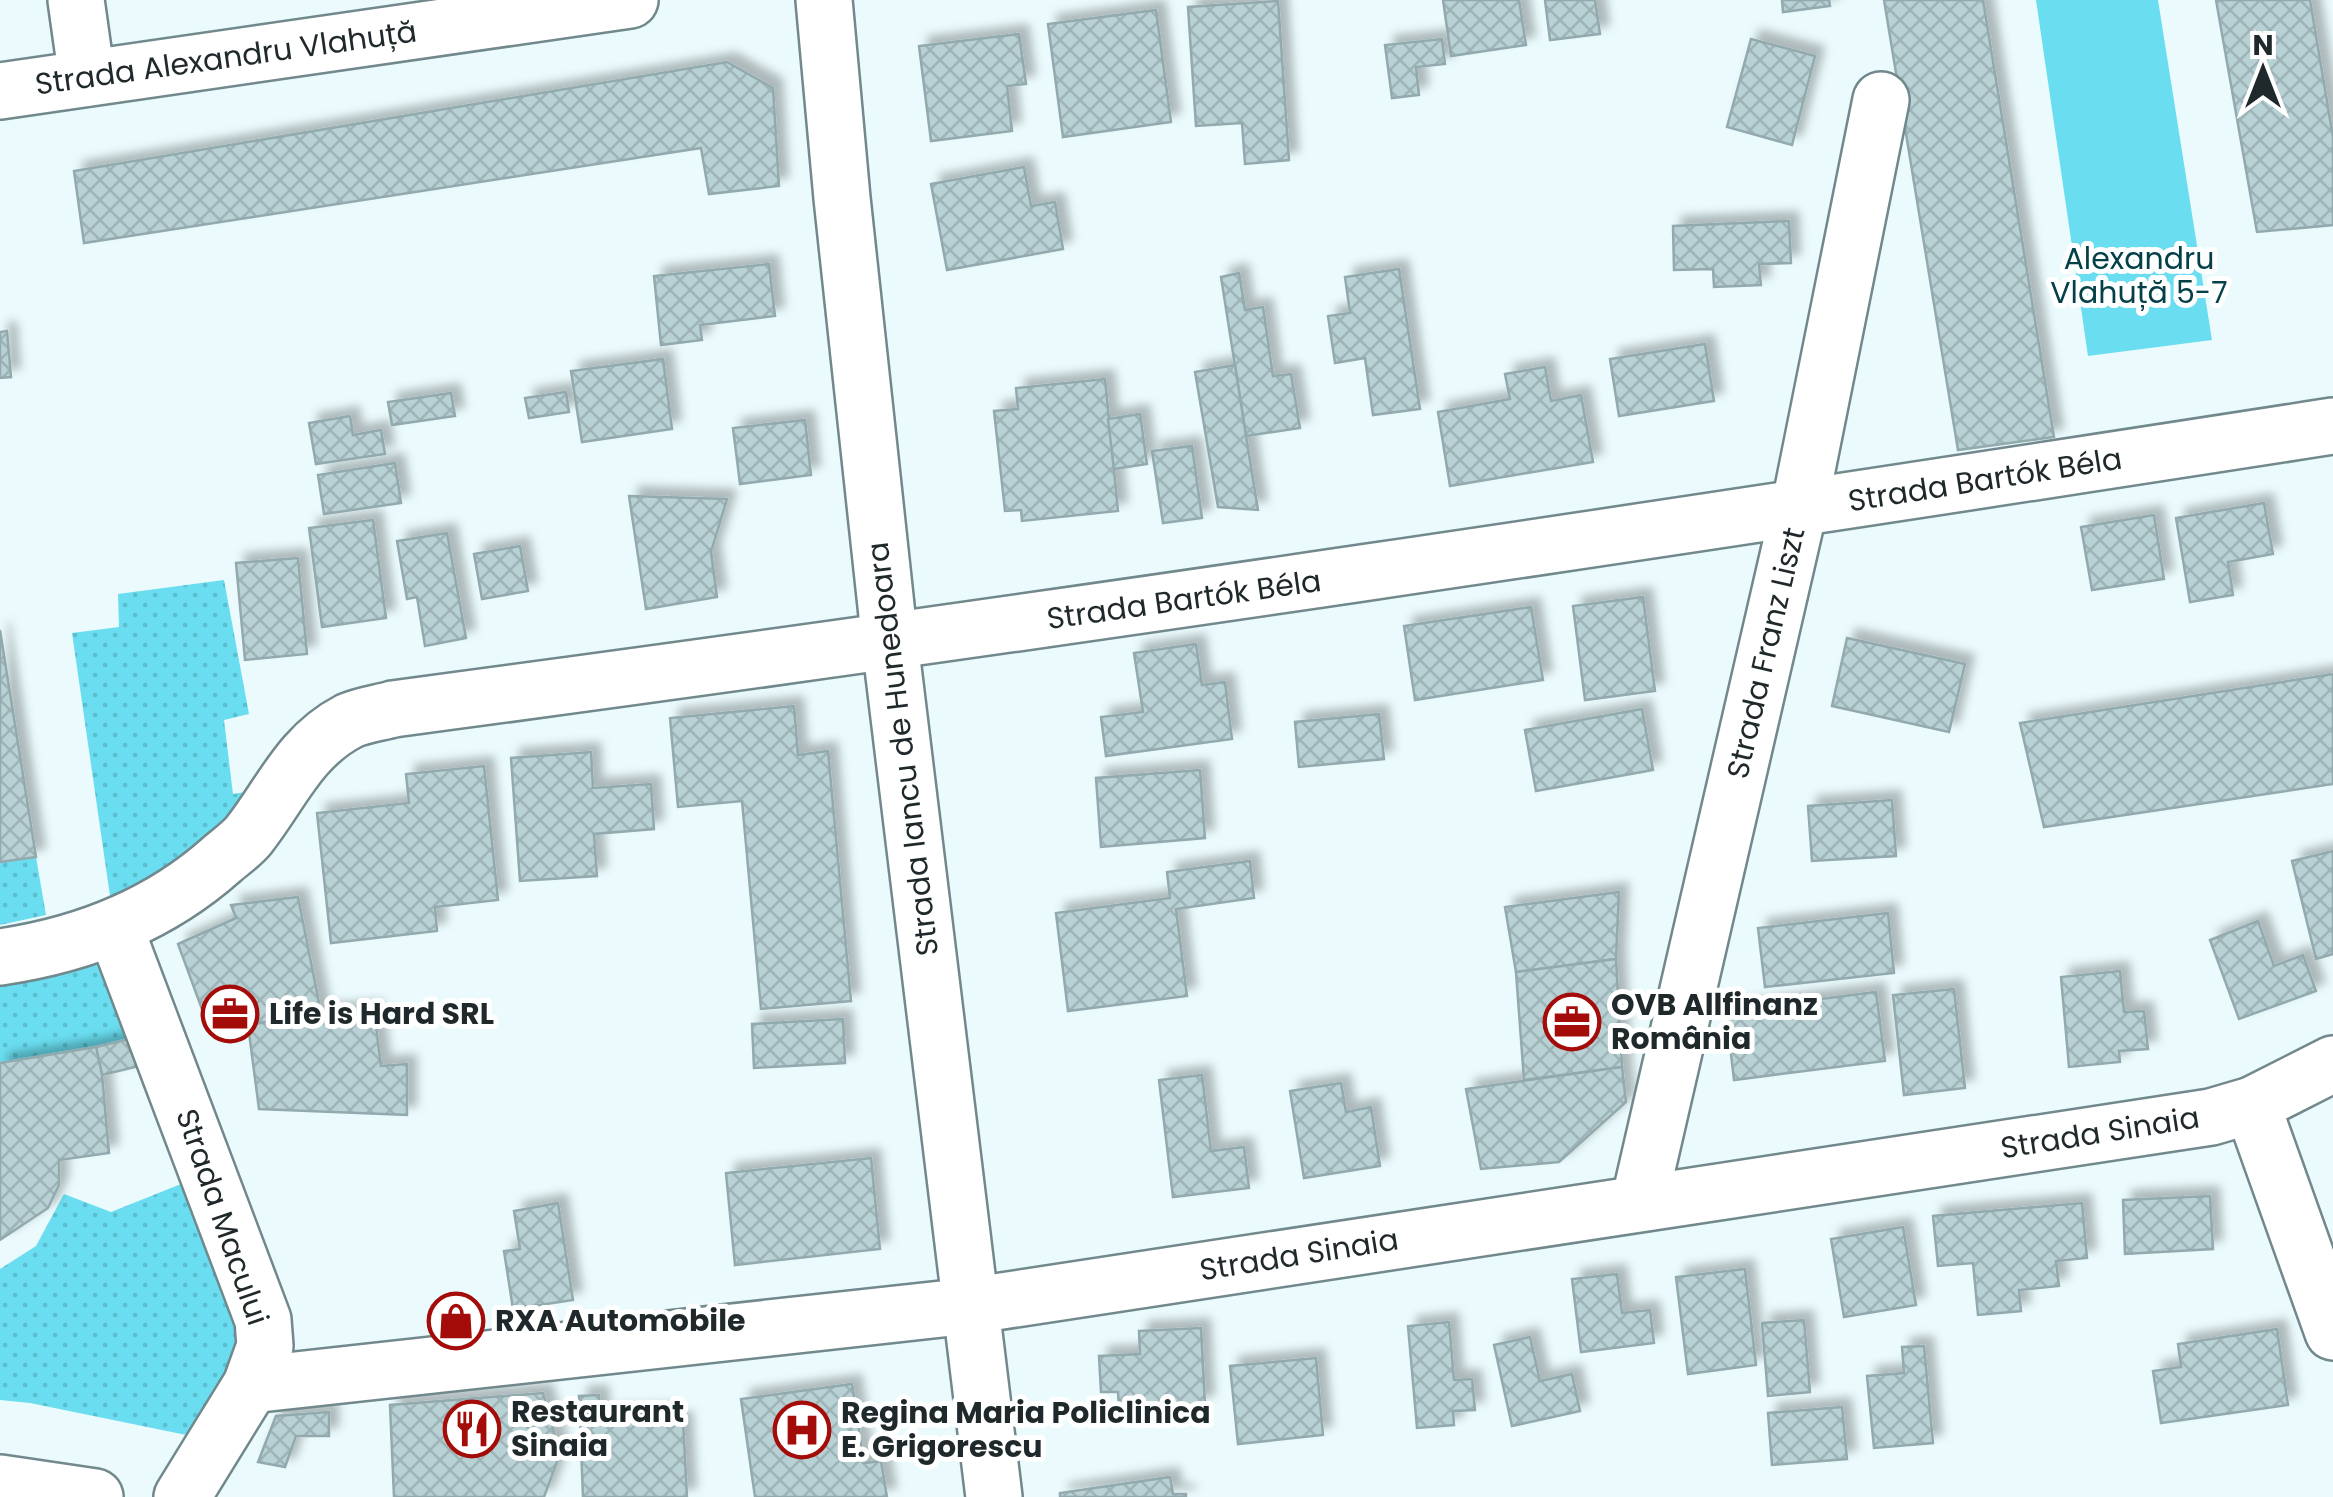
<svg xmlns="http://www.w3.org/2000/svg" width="2333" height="1497" viewBox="0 0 2333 1497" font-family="Poppins,sans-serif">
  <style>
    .grass { fill: url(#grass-dots) }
    .park { fill: #6adef0 }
    .building { fill: url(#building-cross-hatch); stroke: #92aaae; stroke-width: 2.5; filter: url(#shadow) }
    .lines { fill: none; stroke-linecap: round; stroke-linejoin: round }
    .minor-casing { stroke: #71888c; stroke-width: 60 }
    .secondary-casing { stroke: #71888c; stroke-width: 60 }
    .minor { stroke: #fff; stroke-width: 55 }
    .secondary { stroke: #fff; stroke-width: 55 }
    .labels { text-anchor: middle; stroke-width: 10; stroke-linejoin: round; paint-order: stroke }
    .street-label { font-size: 30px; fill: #1f282a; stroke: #fff }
    .park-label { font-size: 30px; fill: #034048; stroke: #fff }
    .poi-label { font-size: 30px; font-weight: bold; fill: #1f282a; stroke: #fff; text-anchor: start }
  </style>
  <defs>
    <pattern id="grass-dots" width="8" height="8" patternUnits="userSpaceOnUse" patternTransform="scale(2.5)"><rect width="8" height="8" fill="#6adef0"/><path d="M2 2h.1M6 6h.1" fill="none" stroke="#5bbece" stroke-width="1.8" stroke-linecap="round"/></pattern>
    <pattern id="building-cross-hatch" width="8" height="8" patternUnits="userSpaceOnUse" patternTransform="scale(2.5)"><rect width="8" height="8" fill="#b8d1d5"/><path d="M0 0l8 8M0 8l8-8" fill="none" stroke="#9eb3b7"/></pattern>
    <filter id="shadow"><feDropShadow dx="9" dy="-9" stdDeviation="5" flood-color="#0004"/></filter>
  </defs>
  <rect width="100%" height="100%" fill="#ebfbfd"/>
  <g class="grass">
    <path d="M224,580L249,714L224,720L233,794L258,790L173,871L111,903L72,633L119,627L118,594Z"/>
    <path d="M36,857L46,915L0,925V862Z"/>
    <path d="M101,956L137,1037L91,1049L0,1063V975Z"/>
    <path d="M191,1180L253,1338L196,1437L30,1403L0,1400V1269L36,1246L64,1194L111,1212Z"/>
  </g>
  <path class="park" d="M2036,0H2158L2212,340L2088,356Z"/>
  <g class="building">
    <path d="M1443,0H1519L1526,45L1451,56Z"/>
    <path d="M1545,0H1595L1600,34L1550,40Z"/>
    <path d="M1782,0H1829L1830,6L1783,12Z"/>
    <path d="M1884,0H1983L2054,437L1958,450Z"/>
    <path d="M2216,0H2310L2333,137V225L2257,232Z"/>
    <path d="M1278,1L1289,160L1245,164L1242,123L1196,126L1188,7Z"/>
    <path d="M1156,10L1171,122L1063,137L1048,24Z"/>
    <path d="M1019,34L1026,84L1007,86L1012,131L931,141L919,46Z"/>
    <path d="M1442,39L1445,64L1416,67L1419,95L1392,98L1385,45Z"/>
    <path d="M1751,39L1815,56L1792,145L1727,127Z"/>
    <path d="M727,62L773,88L779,186L709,194L701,148L84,243L74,171Z"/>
    <path d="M1024,167L1031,206L1055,202L1063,249L947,270L931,184Z"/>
    <path d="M1789,221L1791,263L1759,264L1761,285L1714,287L1713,269L1674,270L1673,226Z"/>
    <path d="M769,264L775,316L700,325L702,340L661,345L654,276Z"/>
    <path d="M1399,269L1420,409L1373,415L1365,358L1335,363L1328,316L1350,313L1345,277Z"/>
    <path d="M1239,273L1245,310L1263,307L1273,376L1291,374L1300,428L1246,436L1221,277Z"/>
    <path d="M7,331L11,377L0,378V332Z"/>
    <path d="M1705,344L1714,401L1619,416L1610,359Z"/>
    <path d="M663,359L672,429L582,442L571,371Z"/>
    <path d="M1235,365L1246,436L1258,510L1218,507L1195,372Z"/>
    <path d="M1545,367L1551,401L1581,395L1593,462L1450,486L1438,412L1510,399L1505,374Z"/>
    <path d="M1105,379L1118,511L1022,521L1021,510L1005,511L994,411L1018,409L1016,388Z"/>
    <path d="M566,392L569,412L529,418L525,398Z"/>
    <path d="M451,393L455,416L392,425L388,402Z"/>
    <path d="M1140,414L1147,464L1114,469L1108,419Z"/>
    <path d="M350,416L353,435L381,430L385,454L316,464L309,423Z"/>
    <path d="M805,420L811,475L740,484L733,428Z"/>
    <path d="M1192,446L1202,518L1163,523L1152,451Z"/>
    <path d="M395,463L401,503L324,514L318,475Z"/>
    <path d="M629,496L727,499L711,552L717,597L646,609Z"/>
    <path d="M2264,503L2273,554L2228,562L2233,595L2190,602L2176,518Z"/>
    <path d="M2154,515L2164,579L2092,590L2081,527Z"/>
    <path d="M373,520L386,618L322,627L309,528Z"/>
    <path d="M447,533L466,638L425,646L417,597L407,599L397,541Z"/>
    <path d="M520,546L528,591L482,599L474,554Z"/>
    <path d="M298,558L307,654L245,660L236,563Z"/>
    <path d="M1643,597L1655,691L1585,700L1573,606Z"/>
    <path d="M1531,607L1543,680L1415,700L1404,626Z"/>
    <path d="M0,630L36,857L0,862Z"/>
    <path d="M1847,638L1965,664L1949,732L1832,706Z"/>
    <path d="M1196,644L1202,685L1225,682L1232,739L1106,756L1101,717L1143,712L1134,653Z"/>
    <path d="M2333,674V784L2044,827L2020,723Z"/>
    <path d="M794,706L798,755L828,751L851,1001L761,1009L742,801L678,807L670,718Z"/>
    <path d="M1642,709L1653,770L1536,791L1525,730Z"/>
    <path d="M1379,714L1384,759L1299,767L1295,722Z"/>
    <path d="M591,752L593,788L651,784L654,829L594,834L597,876L520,881L511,758Z"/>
    <path d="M484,766L498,900L435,907L437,931L331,943L317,813L409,803L406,774Z"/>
    <path d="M1200,770L1205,838L1101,847L1096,778Z"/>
    <path d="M1892,800L1896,856L1812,861L1808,806Z"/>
    <path d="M2333,851V954L2316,959L2292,861Z"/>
    <path d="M1250,861L1254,898L1176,909L1187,996L1068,1011L1056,913L1170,898L1167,872Z"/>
    <path d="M1619,892L1616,959L1516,972L1505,907Z"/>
    <path d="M298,897L321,1013L210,1031L178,944L236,918L231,905Z"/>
    <path d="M1888,913L1894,973L1765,987L1758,928Z"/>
    <path d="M2258,921L2274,966L2303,955L2316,991L2239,1019L2210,940Z"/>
    <path d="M1616,959L1622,1067L1524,1080L1516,972Z"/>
    <path d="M2120,971L2124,1012L2144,1011L2148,1049L2119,1051L2120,1062L2069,1067L2061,977Z"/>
    <path d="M1954,989L1965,1088L1904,1095L1893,995Z"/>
    <path d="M1876,992L1885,1061L1734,1080L1726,1011Z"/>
    <path d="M374,1010L381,1066L407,1064V1115L259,1109L248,1025L321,1013Z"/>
    <path d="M843,1019L845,1063L754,1068L752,1024Z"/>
    <path d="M137,1037L143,1065L102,1075L96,1047Z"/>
    <path d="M96,1047L102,1075L109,1153L59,1160V1185L48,1208L0,1240V1063Z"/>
    <path d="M1622,1067L1626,1102L1559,1162L1481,1169L1466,1089Z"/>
    <path d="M1202,1075L1211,1151L1244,1147L1249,1188L1173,1197L1159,1080Z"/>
    <path d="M1341,1083L1346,1112L1371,1107L1380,1166L1304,1178L1290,1091Z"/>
    <path d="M871,1158L880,1249L735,1265L726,1173Z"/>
    <path d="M2210,1196L2213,1249L2125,1254L2123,1200Z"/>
    <path d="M558,1203L573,1300L513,1309L504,1251L520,1249L514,1211Z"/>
    <path d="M2082,1203L2087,1258L2056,1261L2059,1286L2019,1290L2021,1311L1978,1315L1973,1263L1938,1266L1933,1216Z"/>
    <path d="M1903,1227L1916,1305L1844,1317L1831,1239Z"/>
    <path d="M1745,1269L1756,1365L1688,1374L1676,1277Z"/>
    <path d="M1617,1274L1622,1313L1650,1310L1654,1343L1581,1352L1572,1279Z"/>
    <path d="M1804,1320L1810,1392L1768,1396L1762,1323Z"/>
    <path d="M1449,1322L1454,1380L1472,1379L1475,1410L1453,1411L1454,1425L1417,1428L1408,1326Z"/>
    <path d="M1201,1328L1205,1404L1119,1410L1118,1392H1101L1099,1356L1140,1354L1139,1331Z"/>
    <path d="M2277,1329L2288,1405L2161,1423L2153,1371L2181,1367L2178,1344Z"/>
    <path d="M1530,1337L1540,1381L1572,1374L1580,1411L1512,1426L1494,1345Z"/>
    <path d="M1924,1346L1933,1443L1874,1448L1867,1376L1904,1373L1902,1347Z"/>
    <path d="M1316,1358L1323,1435L1238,1444L1230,1366Z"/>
    <path d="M852,1384L864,1463L881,1461L887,1497H755L741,1399Z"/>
    <path d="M543,1393L560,1454L544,1497H394L390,1405Z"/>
    <path d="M599,1395L600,1416L666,1413V1422L683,1421L687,1497H583L579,1396Z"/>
    <path d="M1842,1407L1847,1459L1772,1465L1768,1413Z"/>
    <path d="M329,1412V1436H296L285,1467L258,1462L276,1416Z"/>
    <path d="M1170,1477L1173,1494H1186V1497H1060V1493Z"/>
  </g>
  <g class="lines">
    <g class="minor-casing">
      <g id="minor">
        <path d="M76,0L87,78"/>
        <path d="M824,0L842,198L890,643L994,1497"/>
        <path d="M115,928L263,1320L265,1346L251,1385L182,1497"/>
        <path d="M0,957C82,945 158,916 221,860C230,852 242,844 249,835C282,793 299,747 349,721C362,715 379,713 393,709C1041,623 1687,526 2333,426"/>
        <path d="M2252,1105L2333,1332"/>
        <path d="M1639,1203L1799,509L1881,100"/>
        <path d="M251,1385L969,1306L2211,1117L2252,1105L2333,1064"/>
      </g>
    </g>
    <g class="secondary-casing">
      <g id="secondary">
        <path d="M0,91L630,0"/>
        <path d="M0,1483L95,1497"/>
      </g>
    </g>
    <use href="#minor" class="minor"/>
    <use href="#secondary" class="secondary"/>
  </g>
  <defs>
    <g id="office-ring" transform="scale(2.875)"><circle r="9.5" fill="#fff" stroke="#a30c08" stroke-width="1.5"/><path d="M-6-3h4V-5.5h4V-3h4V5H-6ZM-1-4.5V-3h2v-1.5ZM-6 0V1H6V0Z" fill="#a30c08"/></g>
    <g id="shop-ring" transform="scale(2.875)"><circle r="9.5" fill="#fff" stroke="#a30c08" stroke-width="1.5"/><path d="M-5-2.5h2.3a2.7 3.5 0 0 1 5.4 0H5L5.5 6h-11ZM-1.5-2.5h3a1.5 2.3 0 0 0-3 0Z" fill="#a30c08"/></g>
    <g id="restaurant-ring" transform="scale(2.875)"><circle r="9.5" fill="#fff" stroke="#a30c08" stroke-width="1.5"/><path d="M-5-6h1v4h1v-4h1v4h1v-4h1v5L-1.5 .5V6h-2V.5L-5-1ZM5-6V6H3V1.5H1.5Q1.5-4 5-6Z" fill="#a30c08"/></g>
    <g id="hospital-ring" transform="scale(2.875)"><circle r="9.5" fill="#fff" stroke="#a30c08" stroke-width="1.5"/><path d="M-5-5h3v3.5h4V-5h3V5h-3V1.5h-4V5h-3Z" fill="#a30c08"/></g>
  </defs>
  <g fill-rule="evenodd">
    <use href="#office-ring" x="230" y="1014"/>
    <use href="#office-ring" x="1572" y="1022"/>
    <use href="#shop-ring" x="456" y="1321"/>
    <use href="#restaurant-ring" x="472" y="1429"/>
    <use href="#hospital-ring" x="802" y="1430"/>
  </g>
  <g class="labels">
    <g class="street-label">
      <text transform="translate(226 58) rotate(-8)" y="10">Strada Alexandru Vlahuță</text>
      <text transform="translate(1985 480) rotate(-9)" y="10">Strada Bartók Béla</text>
      <text transform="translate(1184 600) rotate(-8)" y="10">Strada Bartók Béla</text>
      <text transform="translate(1766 653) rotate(-77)" y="10">Strada Franz Liszt</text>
      <text transform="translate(903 749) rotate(-97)" y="10">Strada Iancu de Hunedoara</text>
      <text transform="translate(2100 1133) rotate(-9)" y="10">Strada Sinaia</text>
      <text transform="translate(222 1217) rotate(71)" y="10">Strada Macului</text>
      <text transform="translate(1299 1255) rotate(-9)" y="10">Strada Sinaia</text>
    </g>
    <g class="park-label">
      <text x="2139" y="269">Alexandru<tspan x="2139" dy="34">Vlahuță 5-7</tspan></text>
    </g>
    <g class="poi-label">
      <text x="1611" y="1015">OVB Allfinanz<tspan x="1611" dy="34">România</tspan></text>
      <text x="269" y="1024">Life is Hard SRL</text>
      <text x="495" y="1331">RXA Automobile</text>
      <text x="511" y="1422">Restaurant<tspan x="511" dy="34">Sinaia</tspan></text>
      <text x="841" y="1423">Regina Maria Policlinica<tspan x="841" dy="34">E. Grigorescu</tspan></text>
    </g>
  </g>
  <g transform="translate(2263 70)" stroke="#ffffff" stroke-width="8" paint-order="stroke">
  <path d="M0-8L18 38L0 25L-18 38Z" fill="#1f282a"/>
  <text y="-15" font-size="28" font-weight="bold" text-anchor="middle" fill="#1f282a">N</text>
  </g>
</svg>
